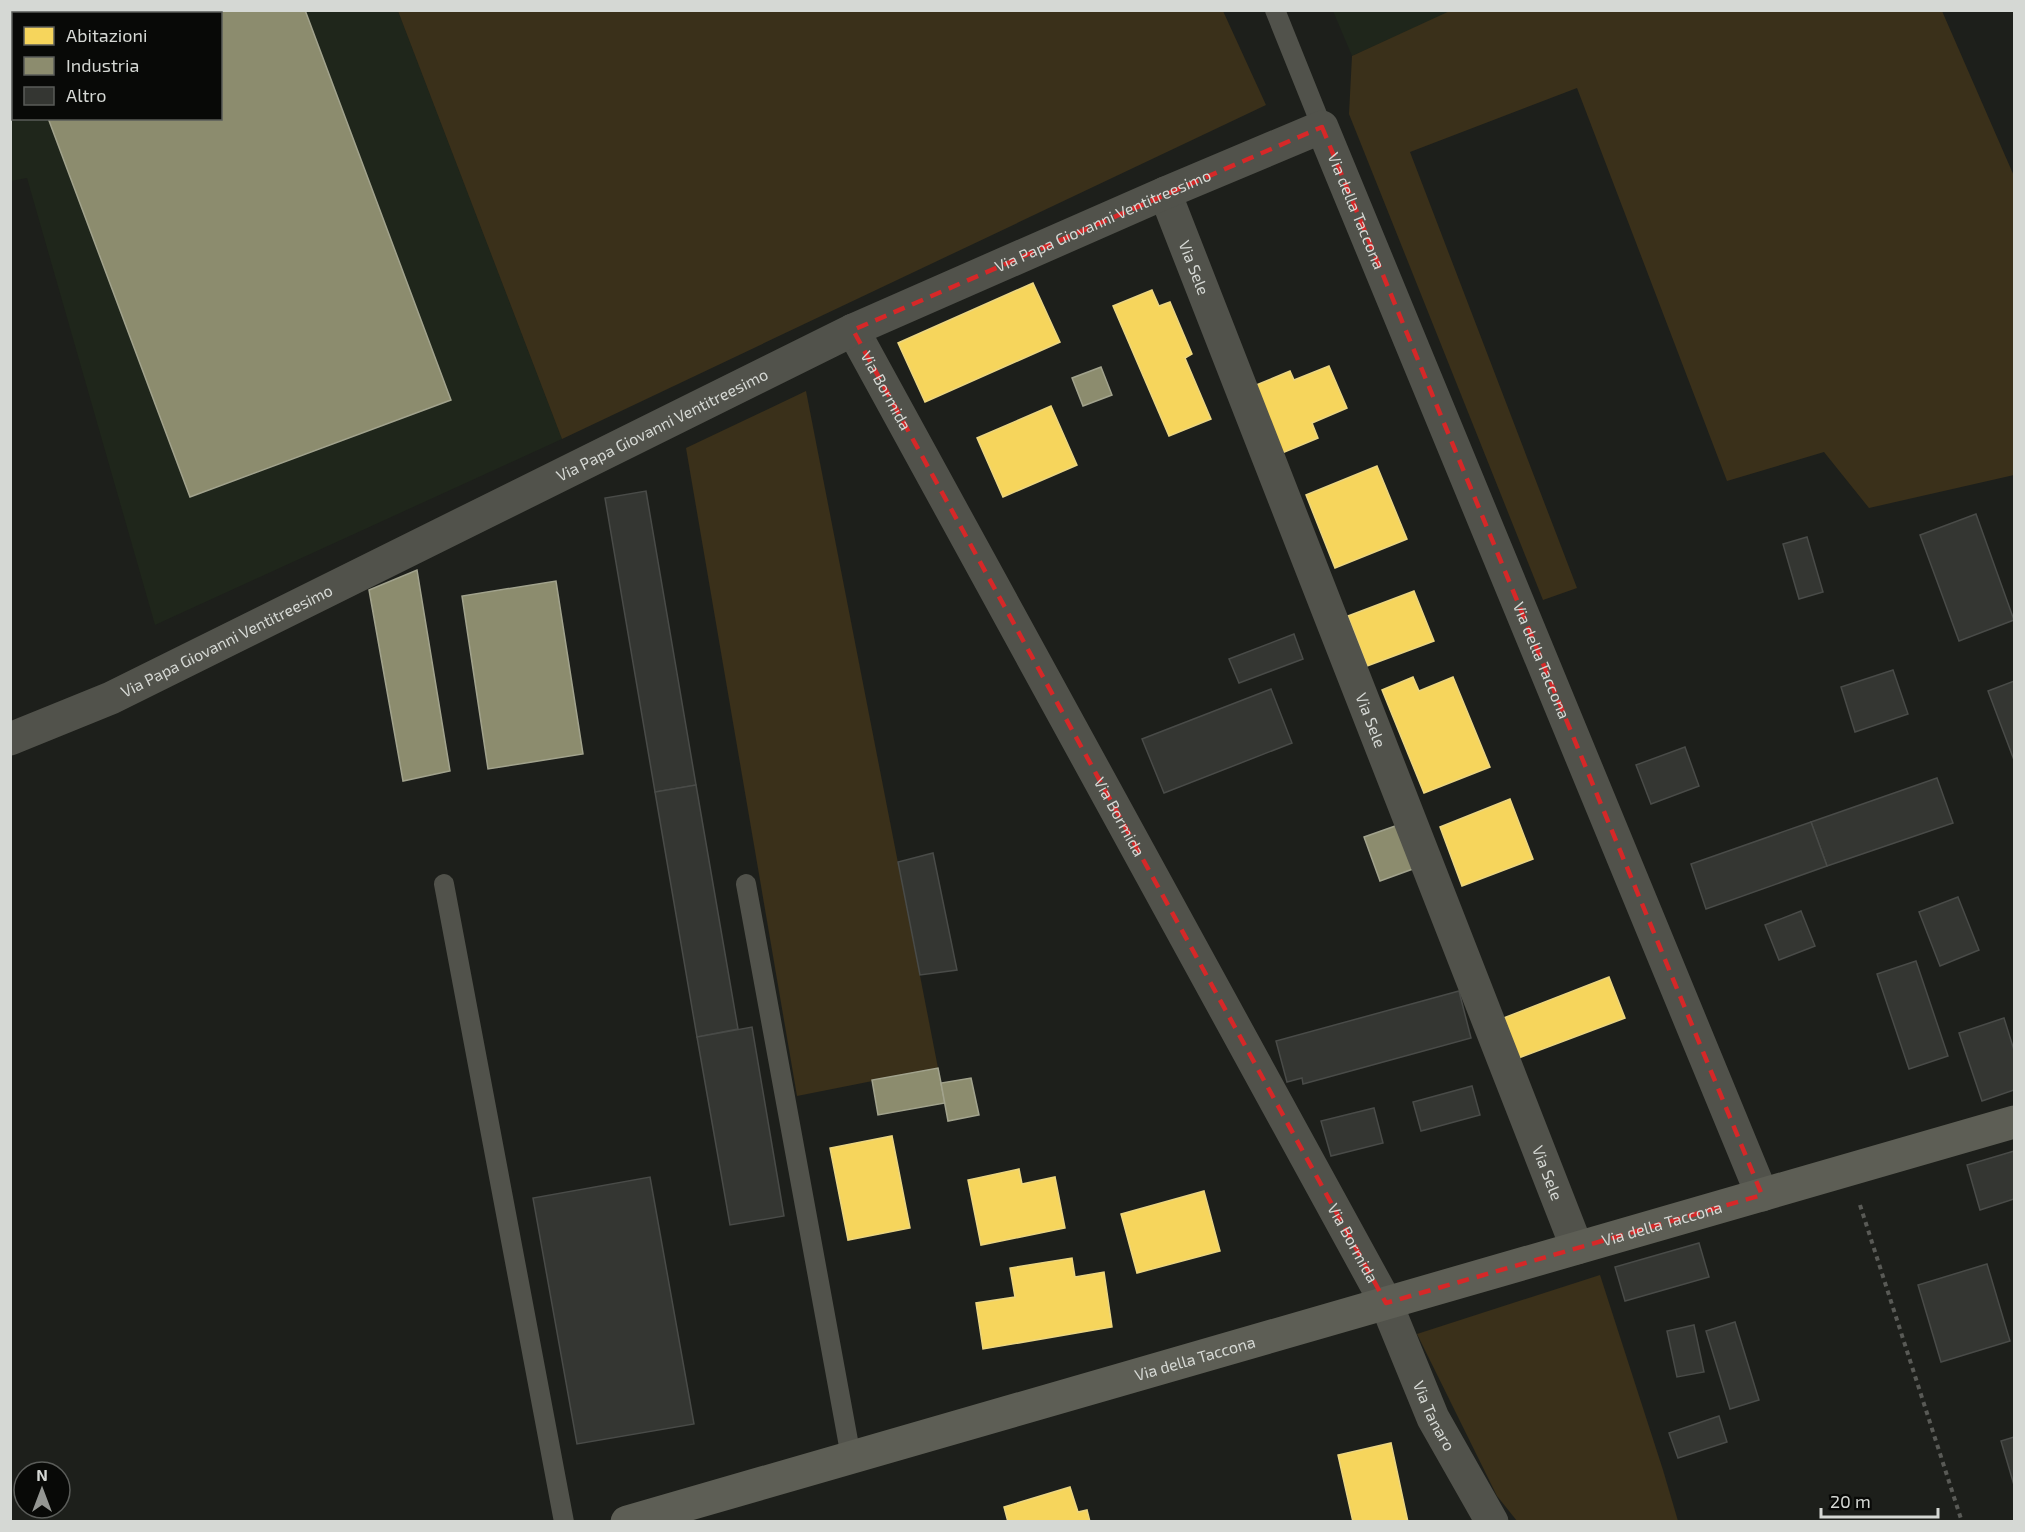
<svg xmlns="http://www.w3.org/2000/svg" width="2025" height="1532" viewBox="0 0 2025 1532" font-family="'Exo 2',sans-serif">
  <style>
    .built { fill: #1f261b; fill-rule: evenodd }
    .green { fill: #3a301a }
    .homes { fill: #f6d55c; stroke: #ecd680; stroke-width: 1.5 }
    .industry { fill: #8c8c6e; stroke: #a2a38d; stroke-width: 1.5 }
    .building { fill: #343632; stroke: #494b48; stroke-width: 1.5 }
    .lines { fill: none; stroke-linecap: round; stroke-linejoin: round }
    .path { stroke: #595a56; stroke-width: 4; stroke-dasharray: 4.5 4.5; stroke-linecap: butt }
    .lane { stroke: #51524b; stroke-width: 20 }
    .street { stroke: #51524b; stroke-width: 33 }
    .secondary { stroke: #5d5e55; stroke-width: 33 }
    .marked { fill: none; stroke: #d62828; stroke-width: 4.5; stroke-dasharray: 12 8; stroke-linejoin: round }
    .labels { text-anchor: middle; stroke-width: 6; stroke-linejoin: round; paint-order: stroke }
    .street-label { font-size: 16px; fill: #d5d8d4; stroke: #080907 }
  </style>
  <rect width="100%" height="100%" fill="#1d1f1b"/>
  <g class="built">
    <path d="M11,11H398L562,439L155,625L27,178L11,181ZM14,14H220V118H14Z"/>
    <path d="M1333,11H1452L1352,56Z"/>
  </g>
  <g class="green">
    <path d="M1452,10L1942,11L2014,176V475L1869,508L1824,452L1727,481L1577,88L1410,152L1577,588L1543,600L1349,114L1352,56Z"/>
    <path d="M398,11H1223L1266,105L562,439Z"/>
    <path d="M806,391L938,1068L797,1096L686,448Z"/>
    <path d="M1600,1275L1663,1470L1678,1521H1517L1497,1496L1417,1334Z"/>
  </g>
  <g class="homes">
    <path d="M1033,283L1060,342L925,402L898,343Z"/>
    <path d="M1152,290L1159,306L1170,302L1192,354L1185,358L1211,419L1169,436L1113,306Z"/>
    <path d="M1329,366L1347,408L1312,423L1318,438L1282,453L1254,386L1290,371L1294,380Z"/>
    <path d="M1051,406L1077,465L1003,497L977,438Z"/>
    <path d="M1377,466L1407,539L1335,568L1306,495Z"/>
    <path d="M1414,591L1434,641L1367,666L1348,616Z"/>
    <path d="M1413,677L1419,691L1453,677L1490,767L1424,793L1382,690Z"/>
    <path d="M1510,799L1533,859L1462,886L1440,827Z"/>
    <path d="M1609,977L1625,1018L1516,1059L1501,1019Z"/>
    <path d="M892,1136L910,1228L848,1240L830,1148Z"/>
    <path d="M1019,1169L1022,1184L1055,1177L1065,1228L981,1245L968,1180Z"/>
    <path d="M1204,1191L1220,1251L1137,1273L1121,1214Z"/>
    <path d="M1072,1258L1075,1277L1104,1272L1112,1327L983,1349L976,1303L1015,1297L1010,1268Z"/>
    <path d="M1391,1443L1408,1522H1353L1338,1455Z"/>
    <path d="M1070,1487L1078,1512L1087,1510L1090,1522H1008L1004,1507Z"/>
  </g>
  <g class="industry">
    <path d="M206,10H305L451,400L190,497L48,118H220V14H198Z"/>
    <path d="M1101,367L1112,395L1083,406L1072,378Z"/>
    <path d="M417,570L450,771L403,781L369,590Z"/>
    <path d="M556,581L583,754L488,769L462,596Z"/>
    <path d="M1398,825L1413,869L1380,881L1364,837Z"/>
    <path d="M938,1068L945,1103L878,1115L872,1080Z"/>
    <path d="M971,1078L979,1115L948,1121L941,1083Z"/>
  </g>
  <g class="building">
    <path d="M646,491L696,785L655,792L605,498Z"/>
    <path d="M1976,514L2014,620L1959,641L1920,535Z"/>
    <path d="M1807,537L1823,592L1799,599L1783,544Z"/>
    <path d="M1294,634L1303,659L1239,683L1229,659Z"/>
    <path d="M1893,670L1908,714L1855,732L1841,687Z"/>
    <path d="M2014,681V760L1988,691Z"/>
    <path d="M1271,689L1292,743L1164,793L1142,739Z"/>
    <path d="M1685,747L1699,786L1651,804L1636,765Z"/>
    <path d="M1937,778L1953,823L1827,866L1811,822Z"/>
    <path d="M696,785L738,1029L697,1037L655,792Z"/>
    <path d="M1811,822L1827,866L1706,909L1691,864Z"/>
    <path d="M933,853L957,970L920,975L898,862Z"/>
    <path d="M1958,897L1979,950L1940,966L1919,912Z"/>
    <path d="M1801,911L1815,946L1779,960L1765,925Z"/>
    <path d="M1916,961L1948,1056L1909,1069L1877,974Z"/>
    <path d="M1459,991L1471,1038L1303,1084L1302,1078L1287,1082L1276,1041Z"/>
    <path d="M2004,1018L2014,1050V1090L1982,1101L1959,1033Z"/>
    <path d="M752,1027L784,1216L730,1225L697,1037Z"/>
    <path d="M1472,1086L1480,1115L1421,1131L1413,1102Z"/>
    <path d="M1374,1108L1383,1143L1331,1156L1321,1121Z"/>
    <path d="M2014,1151V1199L1980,1210L1967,1165Z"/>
    <path d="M650,1177L694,1424L577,1444L533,1198Z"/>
    <path d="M1699,1243L1709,1277L1625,1301L1615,1267Z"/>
    <path d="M1987,1264L2010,1341L1941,1362L1918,1285Z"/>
    <path d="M1735,1322L1759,1400L1730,1409L1706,1331Z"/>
    <path d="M1694,1325L1704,1372L1677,1377L1667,1331Z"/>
    <path d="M1719,1416L1727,1442L1678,1458L1669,1433Z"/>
    <path d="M2014,1437V1485L2001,1441Z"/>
  </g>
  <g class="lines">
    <path class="path" d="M1860,1205L1962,1522"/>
    <g class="lane">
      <path d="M1275,10L1322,127"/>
      <path d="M444,884L564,1522"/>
      <path d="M746,884L851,1457"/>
    </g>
    <g class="street">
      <path id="s1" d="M1165,193L1577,1248"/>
      <path id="s2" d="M853,330L1386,1303L1433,1418L1492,1522"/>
      <path id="s3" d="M10,739L111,698L853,330L1165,193L1322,127L1762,1195"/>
    </g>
    <path class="secondary" id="s4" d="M627,1522L2014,1122"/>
  </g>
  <path class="marked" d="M1322,127L1762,1195L1386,1303L853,330Z"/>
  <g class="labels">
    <g class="street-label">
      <text dy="6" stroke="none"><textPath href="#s3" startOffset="1539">Via della Taccona</textPath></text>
      <text dy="6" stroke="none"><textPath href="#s3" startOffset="1210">Via Papa Giovanni Ventitreesimo</textPath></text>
      <text dy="6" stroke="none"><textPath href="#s1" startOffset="80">Via Sele</textPath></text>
      <text dy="6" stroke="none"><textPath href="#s2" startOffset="69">Via Bormida</textPath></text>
      <text dy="6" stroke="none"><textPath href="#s3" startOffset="724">Via Papa Giovanni Ventitreesimo</textPath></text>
      <text dy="6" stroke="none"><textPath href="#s3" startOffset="238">Via Papa Giovanni Ventitreesimo</textPath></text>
      <text dy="6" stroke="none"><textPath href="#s3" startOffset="2025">Via della Taccona</textPath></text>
      <text dy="6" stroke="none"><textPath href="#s1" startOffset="566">Via Sele</textPath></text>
      <text dy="6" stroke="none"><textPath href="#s2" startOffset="555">Via Bormida</textPath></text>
      <text dy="6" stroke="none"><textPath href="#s1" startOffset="1052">Via Sele</textPath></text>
      <text dy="6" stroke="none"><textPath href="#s4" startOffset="1077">Via della Taccona</textPath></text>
      <text dy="6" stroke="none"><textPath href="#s2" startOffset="1041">Via Bormida</textPath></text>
      <text dy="6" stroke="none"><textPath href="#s4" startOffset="591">Via della Taccona</textPath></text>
      <text dy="6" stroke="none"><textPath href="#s2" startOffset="1232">Via Tanaro</textPath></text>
    </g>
  </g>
  <rect width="2025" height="1532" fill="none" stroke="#d5d8d4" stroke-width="24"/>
  <rect x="12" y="12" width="210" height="108" fill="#080907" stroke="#5a5c59" stroke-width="1.5"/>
  <rect x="24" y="27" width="30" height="18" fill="#f6d55c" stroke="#5a5c59" stroke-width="1.5"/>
  <text x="66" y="42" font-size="18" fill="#d5d8d4">Abitazioni</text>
  <rect x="24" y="57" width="30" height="18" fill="#8c8c6e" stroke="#5a5c59" stroke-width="1.5"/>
  <text x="66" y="72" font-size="18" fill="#d5d8d4">Industria</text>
  <rect x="24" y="87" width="30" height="18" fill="#343632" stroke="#5a5c59" stroke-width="1.5"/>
  <text x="66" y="102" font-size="18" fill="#d5d8d4">Altro</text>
  <g transform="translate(42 1490)"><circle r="28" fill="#080907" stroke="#5a5c59" stroke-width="1.5"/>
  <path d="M0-4.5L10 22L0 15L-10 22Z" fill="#959793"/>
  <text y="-9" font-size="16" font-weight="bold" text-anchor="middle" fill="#d5d8d4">N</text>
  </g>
  <path d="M1821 1508v9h117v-9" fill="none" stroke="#d5d8d4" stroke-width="3"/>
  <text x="1830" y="1508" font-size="18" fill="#d5d8d4" stroke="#080907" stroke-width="4.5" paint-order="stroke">20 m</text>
</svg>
